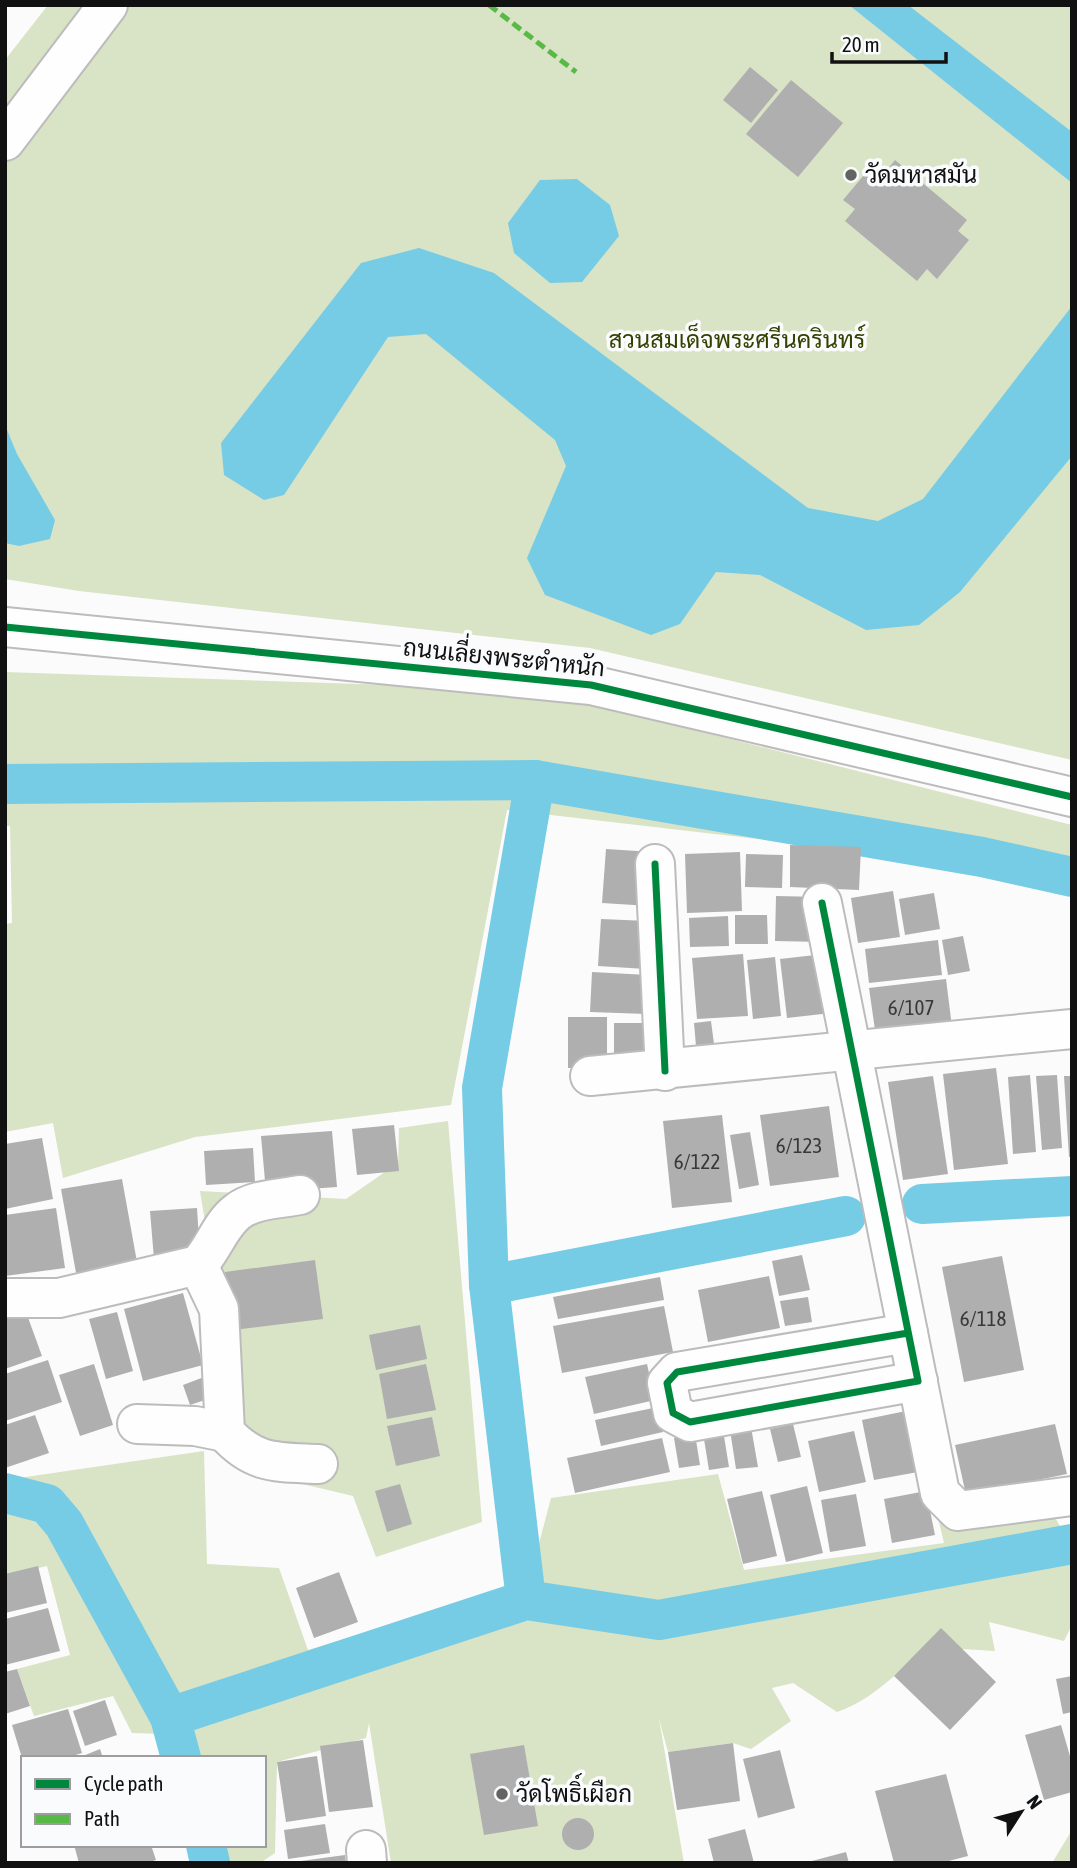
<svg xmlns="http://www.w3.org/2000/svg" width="1077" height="1868" viewBox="0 0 1077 1868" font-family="'Asap Condensed',Sarabun,sans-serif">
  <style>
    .green { fill: #d9e3c5 }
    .water { fill: #76cce5 }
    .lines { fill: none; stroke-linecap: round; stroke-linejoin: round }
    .canal { stroke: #76cce5; stroke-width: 40 }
    .building { fill: #afafb0 }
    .minor-casing { stroke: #bcbcbc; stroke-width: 42 }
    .minor { stroke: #fefeff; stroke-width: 38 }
    .quiet { stroke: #58b947; stroke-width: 5; stroke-dasharray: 10 5; stroke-linecap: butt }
    .cycleway-casing { stroke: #fafbfd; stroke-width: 11 }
    .cycleway { stroke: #00873e; stroke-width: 7 }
    .poi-dot { fill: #636363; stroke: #fafbfd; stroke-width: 2.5 }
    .labels { text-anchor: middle; stroke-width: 7; stroke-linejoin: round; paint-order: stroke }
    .number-label { font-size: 21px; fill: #383839 }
    .poi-label { font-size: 24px; fill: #111; stroke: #fafbfd; text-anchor: start }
    .park-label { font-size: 24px; fill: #344200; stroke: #fafbfd }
    .street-label { font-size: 24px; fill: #111; stroke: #fafbfd }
  </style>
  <rect width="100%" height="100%" fill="#fbfbfc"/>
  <g class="green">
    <path d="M48,5H1072V760L590,648L79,591L5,579V60Z"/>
    <path d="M5,672L536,690L1072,825V891L963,863L507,810L451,1105L195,1137L63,1178L53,1123L5,1132V924L12,923L10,826H5Z"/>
    <path d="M448,1121L482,1522L376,1557L353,1496L239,1469L229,1371L200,1191L346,1199L398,1163L399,1128Z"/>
    <path d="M204,1451L207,1564L279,1568L308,1650L446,1609L504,1622L531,1574L551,1498L718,1474L744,1570L944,1543L938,1518L1051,1511L1072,1546V1625L1064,1641L989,1622L995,1651L962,1649L941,1629C909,1661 880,1697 837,1712L793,1683L772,1688L791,1721L751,1749L733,1743L668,1752L659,1719L684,1863H391L369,1723L366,1738L277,1762L275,1853L260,1863H226L218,1845H264V1758H176L164,1734L132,1733L113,1696L34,1716L17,1669L70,1655L47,1566L5,1576V1480Z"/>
    <path d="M1072,1830V1863H1052Z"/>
  </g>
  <g class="water">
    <path d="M849,5H908L1072,132V183Z"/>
    <path d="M577,179L610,205L619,236L582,282L550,283L514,253L508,223L540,180Z"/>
    <path d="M419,248L494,273L808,508L878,521L923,499L1072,306V456L960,592L919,625L866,630L760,575L716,572L680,624L651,635L545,595L527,558L566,466L555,440L426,334L388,337L284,495L264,500L224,475L221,443L361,263Z"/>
    <path d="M5,425L17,454L55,520L50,539L19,546L5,543Z"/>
  </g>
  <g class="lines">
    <g class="canal">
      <path d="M5,784L535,780L982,857L1072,877"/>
      <path d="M922,1204L1072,1196"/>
      <path d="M489,1285L846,1216"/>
      <path d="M5,1493L47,1504L64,1524L170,1717L181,1758"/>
      <path d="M526,1600L489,1285L482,1088L535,780"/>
      <path d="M170,1717L526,1600L659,1620L1072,1544"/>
      <path d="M206,1845L210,1863"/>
    </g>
  </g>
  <g class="building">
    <path d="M750,67L778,90L751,123L723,100Z"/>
    <path d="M791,80L843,123L798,177L746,134Z"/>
    <path d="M895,160L967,220L958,231L969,240L937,279L927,269L917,281L845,221L855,209L843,200L875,162L886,171Z"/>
    <path d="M790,845L861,847L859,890L790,887Z"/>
    <path d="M606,849L653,852L650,906L602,903Z"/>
    <path d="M740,852L742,911L687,913L685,854Z"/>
    <path d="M746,854L783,855L782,888L745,887Z"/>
    <path d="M893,891L900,937L858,943L851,898Z"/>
    <path d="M934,893L940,929L905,935L899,899Z"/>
    <path d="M776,896L822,897L821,942L775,941Z"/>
    <path d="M735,915H767L768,944H735Z"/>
    <path d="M728,916L729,946L690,947L689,918Z"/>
    <path d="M601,919L648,921L646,969L598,966Z"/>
    <path d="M963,936L970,971L948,975L942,940Z"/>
    <path d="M938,940L942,975L869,983L865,949Z"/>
    <path d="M743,954L748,1016L697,1019L692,958Z"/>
    <path d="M824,954L831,1013L787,1018L780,959Z"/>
    <path d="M775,957L781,1016L753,1019L747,960Z"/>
    <path d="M592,972L648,975L647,1014L590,1012Z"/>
    <path d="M946,979L952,1027L876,1037L869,988Z"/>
    <rect x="568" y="1017" width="39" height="51"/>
    <path d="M711,1021L714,1044L696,1046L694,1023Z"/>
    <rect x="614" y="1023" width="38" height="35"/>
    <path d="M996,1068L1008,1164L954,1170L943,1074Z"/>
    <path d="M1030,1075L1036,1152L1013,1154L1008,1077Z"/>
    <path d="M1057,1075L1062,1148L1042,1150L1036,1076Z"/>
    <path d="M933,1076L948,1174L903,1180L888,1082Z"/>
    <path d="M1064,1076H1072V1157H1069Z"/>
    <path d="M829,1106L839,1177L770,1186L760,1115Z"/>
    <path d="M722,1115L732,1202L672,1208L663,1121Z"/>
    <path d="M394,1125L399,1171L357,1175L352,1129Z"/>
    <path d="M332,1131L337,1187L266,1192L261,1136Z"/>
    <path d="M750,1132L759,1185L739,1189L730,1135Z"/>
    <path d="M42,1138L53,1199L5,1209V1144Z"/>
    <path d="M253,1148L255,1182L206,1185L204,1151Z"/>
    <path d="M122,1179L139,1273L78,1284L61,1189Z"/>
    <path d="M56,1208L65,1268L5,1276V1215Z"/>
    <path d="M197,1208L200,1255L154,1259L150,1211Z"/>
    <path d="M802,1255L810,1290L779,1296L772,1261Z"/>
    <path d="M1002,1256L1024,1370L964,1382L942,1267Z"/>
    <path d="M315,1260L323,1319L233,1330L225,1272Z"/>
    <path d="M769,1276L780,1328L708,1342L698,1290Z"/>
    <path d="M660,1277L664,1300L558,1319L553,1297Z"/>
    <path d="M183,1293L203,1365L143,1381L124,1309Z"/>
    <path d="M808,1297L812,1322L785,1326L780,1301Z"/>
    <path d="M664,1306L673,1352L562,1373L553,1326Z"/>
    <path d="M26,1312L42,1356L5,1369V1319Z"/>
    <path d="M117,1312L133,1371L106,1379L89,1319Z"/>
    <path d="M420,1325L427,1359L376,1370L369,1335Z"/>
    <path d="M48,1360L62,1402L5,1421V1374Z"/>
    <path d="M94,1364L113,1425L80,1436L59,1375Z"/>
    <path d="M426,1364L436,1410L387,1419L379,1374Z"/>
    <path d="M647,1364L655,1400L594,1414L585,1377Z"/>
    <path d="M204,1377L211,1398L190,1405L183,1385Z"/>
    <path d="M658,1407L663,1432L601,1446L595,1420Z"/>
    <path d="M906,1411L918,1472L874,1480L862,1420Z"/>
    <path d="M35,1415L49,1453L5,1468V1425Z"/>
    <path d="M432,1417L440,1456L396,1466L387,1426Z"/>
    <path d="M793,1424L801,1457L778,1462L770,1429Z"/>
    <path d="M1055,1424L1067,1474L966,1495L955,1445Z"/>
    <path d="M751,1427L758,1467L736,1469L730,1430Z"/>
    <path d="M723,1430L729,1467L709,1470L703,1433Z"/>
    <path d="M854,1431L866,1482L819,1492L808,1441Z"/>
    <path d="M695,1434L700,1465L679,1468L674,1438Z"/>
    <path d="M662,1438L670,1472L575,1493L567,1458Z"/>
    <path d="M400,1484L412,1524L387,1532L375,1491Z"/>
    <path d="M807,1486L823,1553L786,1562L770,1495Z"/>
    <path d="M762,1491L777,1556L743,1564L727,1499Z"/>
    <path d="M926,1491L935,1535L892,1543L884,1499Z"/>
    <path d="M856,1494L866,1546L830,1552L821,1500Z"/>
    <path d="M38,1566L47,1603L5,1613V1574Z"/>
    <path d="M339,1572L358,1622L314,1638L296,1588Z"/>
    <path d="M48,1608L60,1651L5,1665V1619Z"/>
    <path d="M941,1628L996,1682L950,1730L894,1676Z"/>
    <path d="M17,1669L30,1706L5,1714V1672Z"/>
    <path d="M1072,1676V1712L1063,1714L1056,1679Z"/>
    <path d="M105,1700L117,1735L85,1746L73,1711Z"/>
    <path d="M68,1709L82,1753L66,1758H22L12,1725Z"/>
    <path d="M1061,1725L1072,1763V1792L1044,1800L1025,1735Z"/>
    <path d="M363,1740L373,1807L329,1812L320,1746Z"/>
    <path d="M733,1743L740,1801L677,1810L668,1752Z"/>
    <path d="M524,1745L538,1826L484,1835L470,1754Z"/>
    <path d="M100,1749L103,1758H78Z"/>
    <path d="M780,1750L795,1808L758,1818L743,1759Z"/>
    <path d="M317,1756L326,1816L286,1822L277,1762Z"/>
    <path d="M946,1774L968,1856L941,1863H894L875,1791Z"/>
    <circle cx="578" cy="1834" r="16"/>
    <path d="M325,1824L330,1853L288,1859L284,1830Z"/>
    <path d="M745,1829L754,1863H714L708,1839Z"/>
    <path d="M74,1845H151L156,1860L146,1863H79Z"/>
    <path d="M846,1852L849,1863H808V1862Z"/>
    <path d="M345,1855L346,1863H301V1861Z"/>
  </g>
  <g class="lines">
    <g class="minor-casing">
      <g id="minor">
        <path d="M5,141L108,5"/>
        <path d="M5,627L591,685L1072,797"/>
        <path d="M655,864L665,1071"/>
        <path d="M822,903L940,1493L958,1511L1072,1496"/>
        <path d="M590,1076L1072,1029"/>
        <path d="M198,1265L219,1309L225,1432C254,1465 277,1462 318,1464"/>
        <path d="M5,1298H59L198,1265C213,1250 220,1225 237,1212C253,1199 280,1199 300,1195"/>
        <path d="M908,1333L677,1372L667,1383L673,1413L690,1422L918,1381"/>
        <path d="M137,1424L195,1426L225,1432"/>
        <path d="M366,1850L367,1863"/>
      </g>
    </g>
    <use href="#minor" class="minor"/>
    <path class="quiet" d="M489,5L576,72"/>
    <g class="cycleway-casing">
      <g id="cycleway">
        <path d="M5,627L591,685L1072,797"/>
        <path d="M655,864L665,1071"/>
        <path d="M822,903L918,1381L690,1422L673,1413L667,1383L677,1372L908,1333"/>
      </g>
    </g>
    <use href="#cycleway" class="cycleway"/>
  </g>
  <g class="poi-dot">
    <circle cx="851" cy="175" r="7"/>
    <circle cx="502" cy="1794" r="7"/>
  </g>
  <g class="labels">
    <g class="number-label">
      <text x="911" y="1015">6/107</text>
      <text x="799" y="1153">6/123</text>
      <text x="697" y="1169">6/122</text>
      <text x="983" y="1326">6/118</text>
    </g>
    <g class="poi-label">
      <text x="865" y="183">วัดมหาสมัน</text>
      <text x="516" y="1802">วัดโพธิ์เผือก</text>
    </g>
    <g class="park-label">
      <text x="737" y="348">สวนสมเด็จพระศรีนครินทร์</text>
    </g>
    <g class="street-label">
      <text transform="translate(504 658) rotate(6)" y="8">ถนนเลี่ยงพระตำหนัก</text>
    </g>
  </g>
  <rect width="1077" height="1868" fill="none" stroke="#111111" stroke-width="14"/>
  <rect x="21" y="1756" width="245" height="91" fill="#fafbfd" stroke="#9d9d9f" stroke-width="2"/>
  <rect x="35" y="1779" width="35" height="10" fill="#00873e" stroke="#9d9d9f" stroke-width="2"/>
  <text x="84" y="1791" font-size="21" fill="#111111">Cycle path</text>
  <rect x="35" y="1814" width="35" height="10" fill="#58b947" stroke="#9d9d9f" stroke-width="2"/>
  <text x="84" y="1826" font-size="21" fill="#111111">Path</text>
  <g transform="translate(1021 1812) rotate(54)" stroke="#fafbfd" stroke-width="5" paint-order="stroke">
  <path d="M0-5L12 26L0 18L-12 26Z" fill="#111111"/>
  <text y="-10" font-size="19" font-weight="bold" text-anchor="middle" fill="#111111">N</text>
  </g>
  <path d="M832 52v10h114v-10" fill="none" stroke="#111111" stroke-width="3.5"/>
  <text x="842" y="52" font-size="21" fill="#111111" stroke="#fafbfd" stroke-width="5" paint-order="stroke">20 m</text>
</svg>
